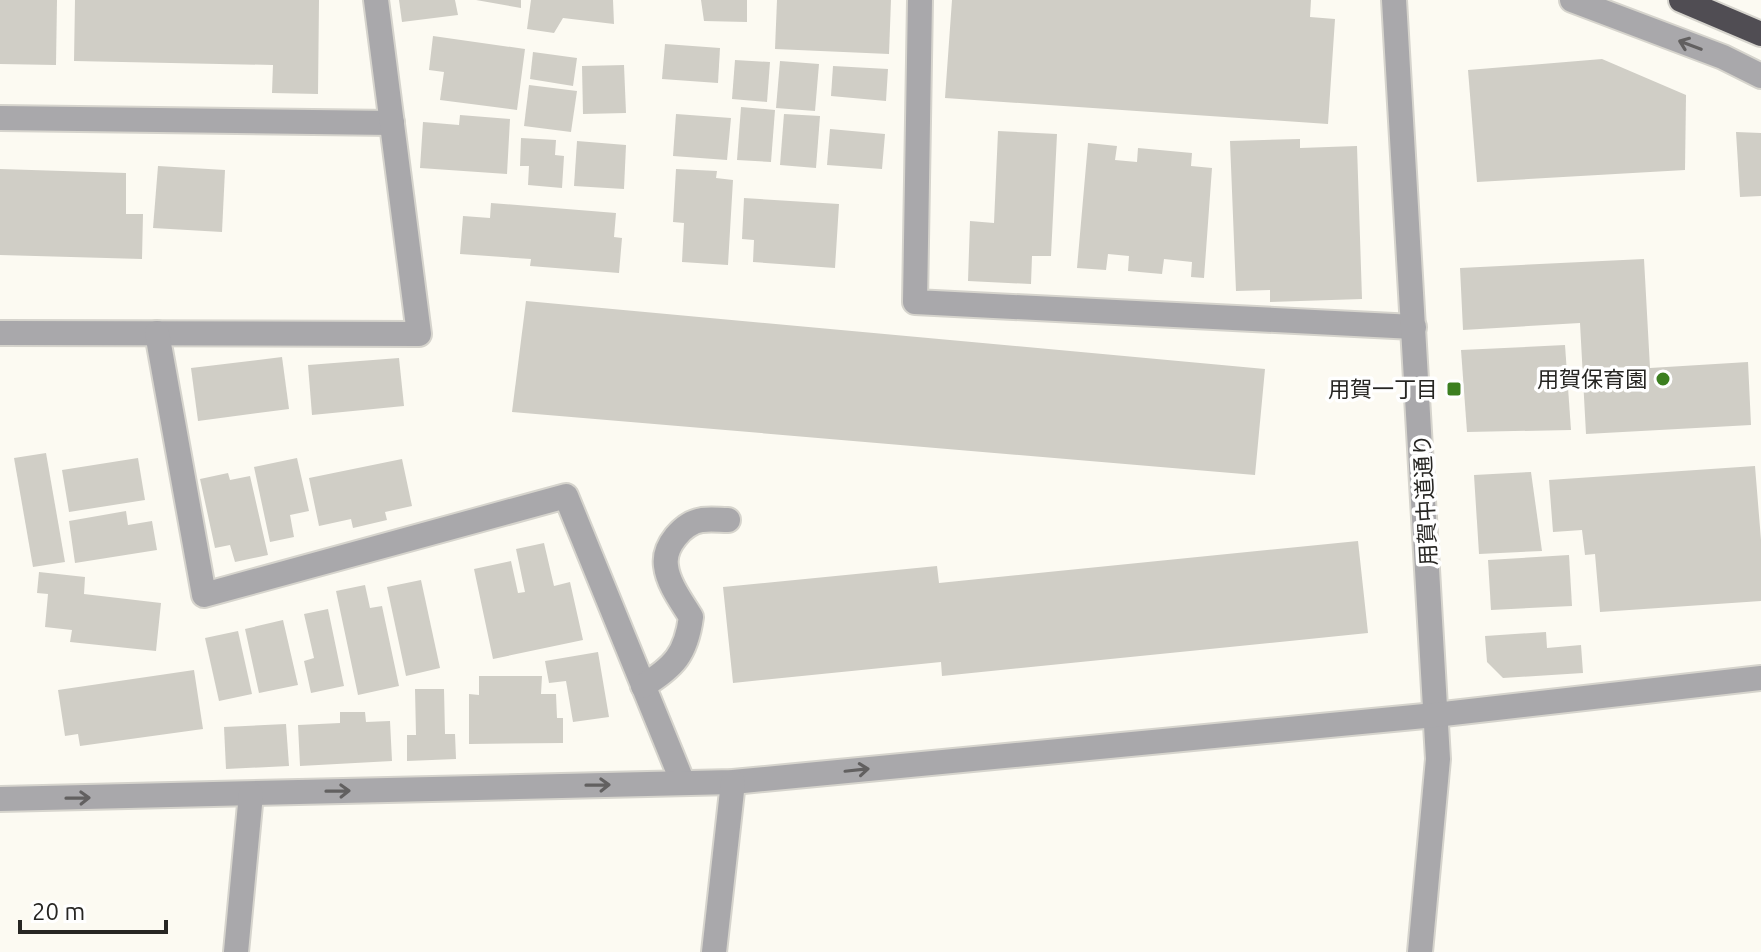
<svg xmlns="http://www.w3.org/2000/svg" width="1761" height="952" viewBox="0 0 1761 952" font-family="Ubuntu,'Noto Sans JP',sans-serif">
  <style>
    .building { fill: #d0cec6 }
    .lines { fill: none; stroke-linecap: round; stroke-linejoin: round }
    .minor-casing { stroke: #d6d4cd; stroke-width: 28 }
    .highway-casing { stroke: #d6d4cd; stroke-width: 28 }
    .minor { stroke: #a9a8ab; stroke-width: 24 }
    .highway { stroke: #504d53; stroke-width: 24 }
    .oneway { stroke: #626060 }
    .poi-dot { fill: #3c7f20; stroke: #fff; stroke-width: 3 }
    .labels { text-anchor: middle; stroke-width: 7; stroke-linejoin: round; paint-order: stroke }
    .poi-label { font-size: 22px; fill: #272623; stroke: #fff; text-anchor: end }
    .street-label { font-size: 22px; fill: #272623; stroke: #fff }
  </style>
  <rect width="100%" height="100%" fill="#fcfaf2"/>
  <g class="building">
    <path d="M0,0H57L56,65L0,64Z"/>
    <path d="M75,0H319L318,94L272,93L273,65L74,61Z"/>
    <path d="M399,0H455L458,15L402,22Z"/>
    <path d="M476,0H521V8Z"/>
    <path d="M531,0H613L614,24L563,18L554,33L527,29Z"/>
    <path d="M701,0H747V22L704,21Z"/>
    <path d="M777,0H891L889,54L775,49Z"/>
    <path d="M952,0H1311L1310,17L1335,19L1328,124L945,98Z"/>
    <path d="M433,36L525,49L517,110L440,100L444,72L429,70Z"/>
    <path d="M665,44L720,48L718,83L662,79Z"/>
    <path d="M533,52L577,58L573,86L530,79Z"/>
    <path d="M1602,59L1686,95L1685,170L1477,182L1468,70Z"/>
    <path d="M735,60L770,62L767,102L732,99Z"/>
    <path d="M780,61L819,64L815,111L776,108Z"/>
    <path d="M624,65L626,113L583,114L582,66Z"/>
    <path d="M833,66L888,69L886,101L831,96Z"/>
    <path d="M529,85L577,91L571,132L524,126Z"/>
    <path d="M741,107L775,110L771,162L737,160Z"/>
    <path d="M676,114L731,118L727,160L673,156Z"/>
    <path d="M784,114L820,116L816,168L780,165Z"/>
    <path d="M460,115L510,119L507,174L420,168L423,122L459,125Z"/>
    <path d="M830,129L885,134L882,169L827,165Z"/>
    <path d="M998,131L1057,134L1051,256H1032L1031,284L968,281L970,221L994,223Z"/>
    <path d="M1736,132L1761,133V196L1740,197Z"/>
    <path d="M521,138L556,140L555,155L564,156L562,188L528,185L529,166H520Z"/>
    <path d="M1300,139V148L1357,146L1362,299L1270,302V290L1236,291L1230,141Z"/>
    <path d="M577,141L626,145L624,189L574,186Z"/>
    <path d="M1088,143L1117,146L1115,160L1137,162L1138,148L1192,153L1191,166L1212,168L1204,278L1191,277L1192,262L1164,259L1162,274L1128,271L1129,256L1108,254L1106,270L1077,268Z"/>
    <path d="M158,166L225,170L222,232L153,228Z"/>
    <path d="M0,169L126,173V214H143L142,259L0,255Z"/>
    <path d="M676,169L717,171L716,178L733,180L728,265L682,262L684,223L673,222Z"/>
    <path d="M744,198L839,204L835,268L753,262L754,240L742,239Z"/>
    <path d="M491,203L616,213L614,237L622,238L619,273L530,266L531,259L460,254L463,216L490,218Z"/>
    <path d="M1644,259L1650,368L1748,362L1751,425L1586,434L1580,323L1463,330L1460,268Z"/>
    <path d="M526,301L1265,369L1255,475L512,412Z"/>
    <path d="M1565,345L1571,430L1467,432L1461,350Z"/>
    <path d="M282,357L289,409L198,421L191,368Z"/>
    <path d="M399,358L404,406L312,415L308,365Z"/>
    <path d="M46,453L65,562L33,567L14,458Z"/>
    <path d="M138,458L145,500L69,512L62,470Z"/>
    <path d="M297,458L309,511L290,515L294,537L270,542L254,467Z"/>
    <path d="M402,459L412,506L385,512L387,520L353,528L351,519L319,526L309,478Z"/>
    <path d="M1755,466L1761,540V601L1600,612L1595,554L1585,555L1582,530L1553,532L1549,480Z"/>
    <path d="M1531,472L1542,551L1479,554L1474,475Z"/>
    <path d="M228,473L230,480L250,476L268,555L235,562L230,545L215,548L200,479Z"/>
    <path d="M126,511L128,525L152,521L157,550L75,563L69,521Z"/>
    <path d="M1358,541L1368,633L942,676L941,662L733,683L723,587L937,566L939,583Z"/>
    <path d="M544,543L554,586L570,582L583,640L493,659L474,569L511,561L518,593L525,592L516,549Z"/>
    <path d="M1569,555L1572,606L1491,610L1488,560Z"/>
    <path d="M39,572L85,577L84,594L161,603L156,651L70,642L72,630L45,627L48,594L37,593Z"/>
    <path d="M421,580L440,668L406,676L387,587Z"/>
    <path d="M365,585L370,608L382,606L399,686L358,695L336,591Z"/>
    <path d="M328,609L344,686L311,693L304,661L314,658L304,614Z"/>
    <path d="M283,620L298,685L259,693L245,629Z"/>
    <path d="M238,631L252,694L219,701L205,638Z"/>
    <path d="M1546,632L1547,648L1581,645L1583,673L1503,678L1487,662L1485,636Z"/>
    <path d="M598,652L609,717L573,722L566,681L549,683L545,661Z"/>
    <path d="M194,670L203,729L80,746L78,734L65,736L58,690Z"/>
    <path d="M479,676H542L541,694H556L557,718H563V743L469,744V694L479,695Z"/>
    <path d="M415,689H444L445,734H455L456,759L407,761V735H416Z"/>
    <path d="M340,712H365L366,722L390,721L392,761L300,766L298,725L340,723Z"/>
    <path d="M286,724L289,766L226,769L224,727Z"/>
  </g>
  <g class="lines">
    <g class="minor-casing">
      <g id="minor">
        <path d="M920,0L915,302L1414,327"/>
        <path d="M1394,0L1438,759L1420,952"/>
        <path d="M1572,0L1723,57L1761,76"/>
        <path d="M0,118L392,123"/>
        <path d="M0,333L419,334L376,0"/>
        <path d="M157,333L204,595L566,496L683,783"/>
        <path d="M643,686C674,667 686,654 691,617C682,602 668,584 666,566C663,546 683,523 702,520C711,519 720,520 728,520"/>
        <path d="M0,799L733,782L1435,715L1761,678"/>
        <path d="M236,952L251,794"/>
        <path d="M714,952L733,782"/>
      </g>
    </g>
    <g class="highway-casing">
      <path id="highway" d="M1681,0L1761,34"/>
    </g>
    <use href="#minor" class="minor"/>
    <use href="#highway" class="highway"/>
  </g>
  <defs><path id="oneway-shaft" d="M-6 0H5M1.5-3L5.5 0L1.5 3" fill="none" stroke-width="1.6" stroke-linecap="round" stroke-linejoin="round" transform="scale(2)"/></defs>
  <g class="oneway">
    <use href="#oneway-shaft" transform="translate(1690 45) rotate(-159)"/>
    <use href="#oneway-shaft" transform="translate(857 770) rotate(-6)"/>
    <use href="#oneway-shaft" transform="translate(598 785) rotate(-1)"/>
    <use href="#oneway-shaft" transform="translate(338 791) rotate(-1)"/>
    <use href="#oneway-shaft" transform="translate(78 798) rotate(-1)"/>
  </g>
  <g class="poi-dot">
    <circle cx="1663" cy="379" r="8"/>
    <rect x="1446" y="381" width="16" height="16" rx="4"/>
  </g>
  <g class="labels">
    <g class="poi-label">
      <text x="1647" y="387">用賀保育園</text>
      <text x="1438" y="397">用賀一丁目</text>
    </g>
    <g class="street-label">
      <text transform="translate(1425 500) rotate(-93)" y="8">用賀中道通り</text>
    </g>
  </g>
  <path d="M20 920v12h146v-12" fill="none" stroke="#272623" stroke-width="4"/>
  <text x="32" y="920" font-size="24" fill="#272623" stroke="#ffffff" stroke-width="6" paint-order="stroke">20 m</text>
</svg>
